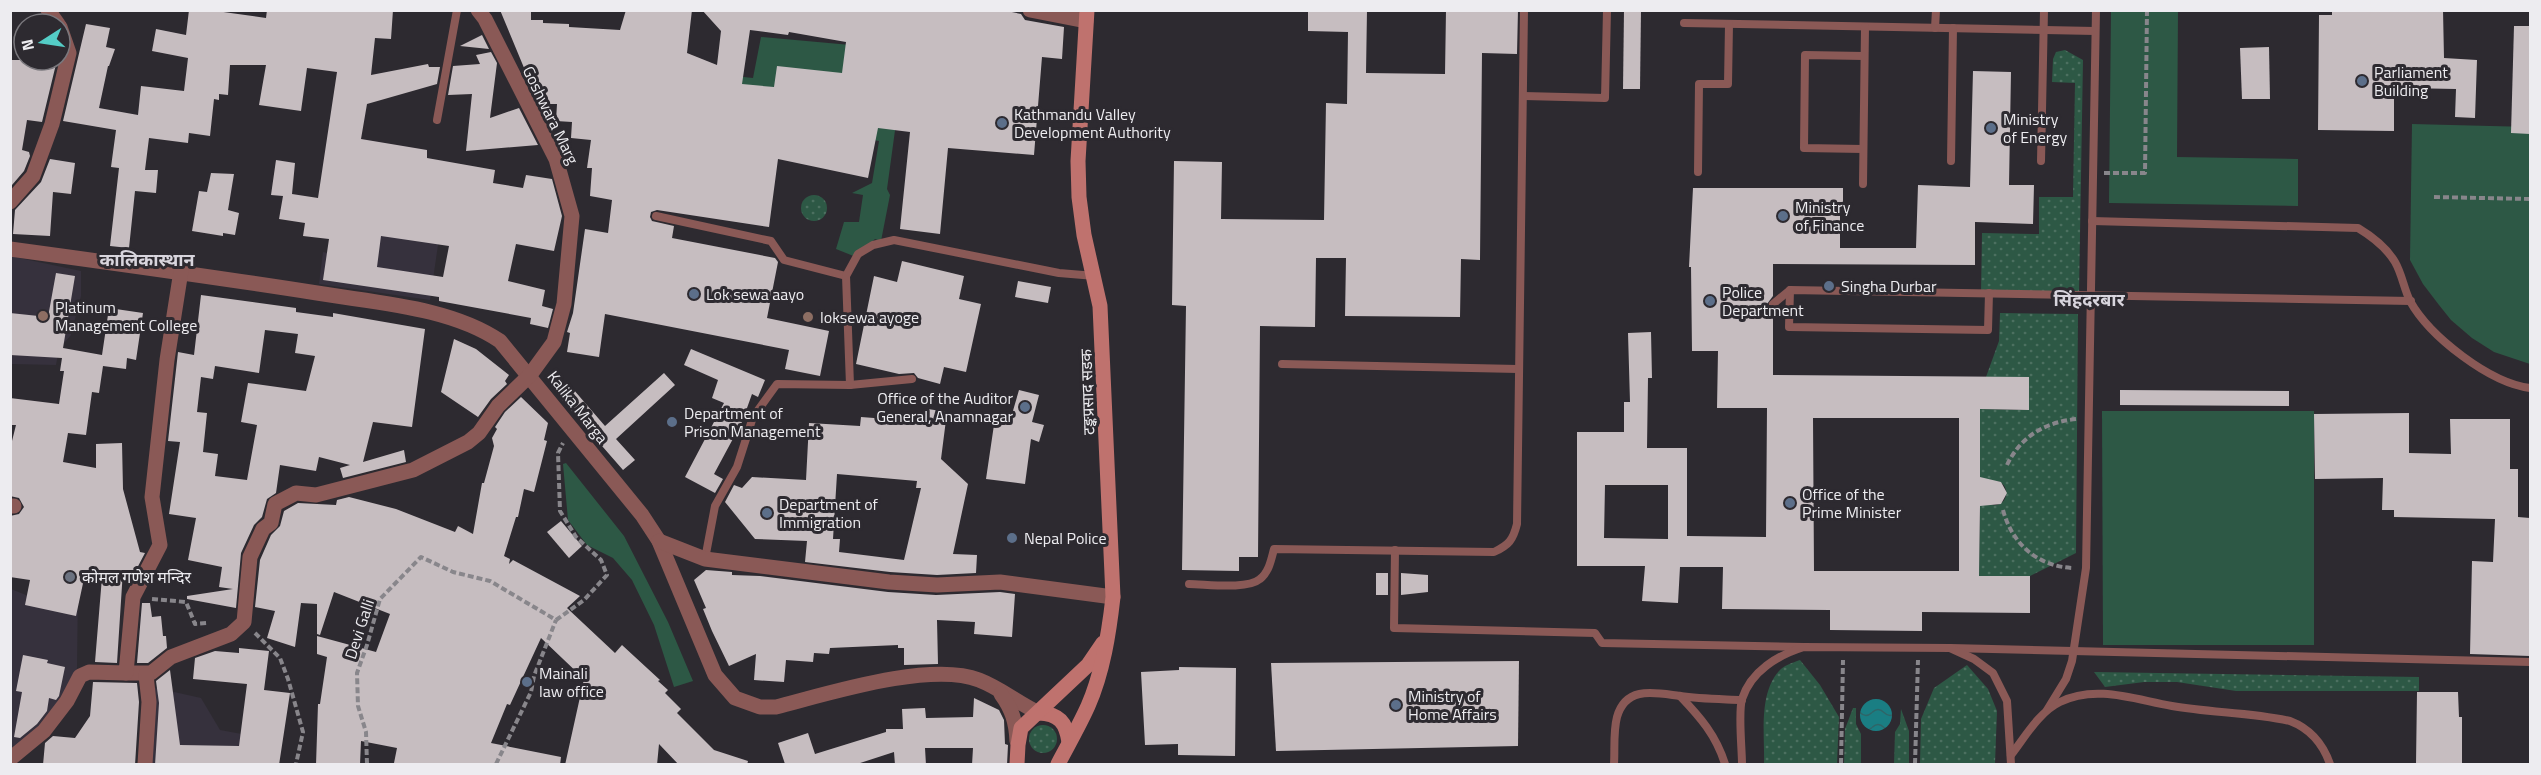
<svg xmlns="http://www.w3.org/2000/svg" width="2541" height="775" viewBox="0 0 2541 775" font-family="'Titillium Web','Noto Sans Devanagari',sans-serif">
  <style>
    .built { fill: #36313d }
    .grass { fill: url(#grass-dots) }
    .park { fill: #2d5845 }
    .water { fill: url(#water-waves) }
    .building { fill: #c6bdc0; fill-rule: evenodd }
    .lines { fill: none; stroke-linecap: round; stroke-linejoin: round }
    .path { stroke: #88868b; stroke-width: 4; stroke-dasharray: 6 3; stroke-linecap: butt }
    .lane { stroke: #8a5956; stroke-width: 8 }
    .street { stroke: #8a5956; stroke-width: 15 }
    .secondary { stroke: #bf726e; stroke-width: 15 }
    .service-dot { fill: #5c6f8a; stroke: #2d2a30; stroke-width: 2 }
    .education-dot { fill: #8d6e63; stroke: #2d2a30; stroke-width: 2 }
    .worship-dot { fill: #6b7280; stroke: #2d2a30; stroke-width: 2 }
    .labels { text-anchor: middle; stroke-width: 6; stroke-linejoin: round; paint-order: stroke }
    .poi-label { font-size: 16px; fill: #edecf0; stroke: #2d2a30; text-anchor: start }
    .street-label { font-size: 16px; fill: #edecf0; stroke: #2d2a30 }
    .neighbourhood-label { font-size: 18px; font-weight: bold; fill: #d8d5dd; stroke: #2d2a30 }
  </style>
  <defs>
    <pattern id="grass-dots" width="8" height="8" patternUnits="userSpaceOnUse" patternTransform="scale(1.5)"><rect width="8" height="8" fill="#2d5845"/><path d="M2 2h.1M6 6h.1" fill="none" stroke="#4c7060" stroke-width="1.8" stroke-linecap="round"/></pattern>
    <pattern id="water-waves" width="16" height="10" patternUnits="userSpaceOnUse" patternTransform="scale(1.5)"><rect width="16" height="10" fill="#1a7e83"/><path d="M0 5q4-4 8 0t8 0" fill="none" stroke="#2e6568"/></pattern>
  </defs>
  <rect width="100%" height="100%" fill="#2d2a30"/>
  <g class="built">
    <path d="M444,204L430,300L319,284L323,252L334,254Z"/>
    <path d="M10,256L81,271V296L71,335L59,349L56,365L11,364Z"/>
    <path d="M11,589L36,599L78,589L77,668L61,703L19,747L11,748Z"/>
    <path d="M152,687L201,698L220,730L247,735L243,764H149Z"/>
  </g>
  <g class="grass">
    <path d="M2065,50L2083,60L2079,294L1981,293L1982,233L2039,234V197H2073L2075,83L2052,82L2053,59L2056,52Z"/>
    <circle cx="814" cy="208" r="13"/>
    <path d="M2000,313L2078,314L2076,553L2030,576H1979L1980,499C2013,524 2017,464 1980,486V409L2028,410L1986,377L1999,341Z"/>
    <path d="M1800,660L1820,685L1839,717L1837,764H1764C1765,737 1758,694 1779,671C1784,665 1792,663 1800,660Z"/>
    <path d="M1967,665L1988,689L1997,711L1995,764H1920L1921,719L1934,688Z"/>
    <path d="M2094,672L2419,677V691H2236L2177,682H2144L2105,687Z"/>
    <path d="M1853,708H1856V724L1861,734V764H1844L1845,729Z"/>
    <path d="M1901,709L1909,731V764H1894L1895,732L1900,724Z"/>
    <circle cx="1043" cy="739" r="14"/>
  </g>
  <g class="park">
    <path d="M2111,11H2178L2177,157L2298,159V206L2109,203Z"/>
    <path d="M761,37L906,50L887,189L890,195L881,241L875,239L856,257L836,249L844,222H859L863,195L852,193L872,183L879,141L816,129L725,75L753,78Z"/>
    <path d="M2412,124L2530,127V364L2494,352L2472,338L2451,320L2439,305L2423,284L2410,260Z"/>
    <path d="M2102,411H2314V645H2103Z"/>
    <path d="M566,463L624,536L668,622L693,681L674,687L654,625L632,580L613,558L587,545L568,520L563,464Z"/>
  </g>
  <circle class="water" cx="1876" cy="715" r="16"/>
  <g class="building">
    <path d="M189,10H209L266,18L267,10H393L391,39L375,38L371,75L428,64L429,67H440L437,84L367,104L361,139L427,150V158L495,170L493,183L523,188L526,175L552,179L562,216L554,251L516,244L508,281L545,290L542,306L553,309L548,328L530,324L531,318L439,301V297L323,280L329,239L303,236L305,223L279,219L283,196L271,195L276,160L295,163L292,194L318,198L337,72L307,68L301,111L259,105L266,65H230L228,95L219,94V100L214,99L210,136L189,133L188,143L149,138L145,170H158L156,193L135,191L129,248L110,246L119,168L111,167L116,130L63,121L86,24L110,28L106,47L115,49L109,66H108L99,108L138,115L141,86L184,91L188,58L152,51L156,29L186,35ZM381,236L449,246L443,277L377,267Z"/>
    <path d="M500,10H531V20H543V23L569,24V27L620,30L626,10H692L687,53L717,65L721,31L702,10H1002L1021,14L1025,20L1064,27L1062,59L1042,57L1034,155L948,148L940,234L900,229L910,132L878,128L868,178L778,159L769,227L657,210L651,212L650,217L652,221L674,226L672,238L775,258L778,262L767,318L829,331L820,376L785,369L789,350L605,314L599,357L567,352L570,333L567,332L573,313L585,229L608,233L612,200L590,196L592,168H587L591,140L571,138L572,122L556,121L557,104H539ZM750,30L788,35L789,32L846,42L842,73L777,66L774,87L742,84Z"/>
    <path d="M1348,10H1367L1366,73L1445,74L1446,10H1518L1517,54L1482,53L1480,260L1461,259L1460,317L1345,316L1346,258H1316L1315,327L1260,326L1258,557H1239V571L1182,570L1186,306L1172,305L1174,161L1222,162L1221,219L1324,220L1326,103L1347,104L1348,32L1308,31V11Z"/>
    <path d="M1624,10H1641L1640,89H1623Z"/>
    <path d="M2332,10H2443L2444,58L2477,60L2475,118L2455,117L2456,89L2405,88V92L2394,95V131L2318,130L2319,15H2332Z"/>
    <path d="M2514,26H2530V134L2511,133Z"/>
    <path d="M482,35L489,49L460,46Z"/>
    <path d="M2269,47L2270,99H2242L2240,48Z"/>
    <path d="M491,52L497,63L490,118L519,108L538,145L466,151L472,94L448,95L453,66L480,64L476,55Z"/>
    <path d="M10,60H57L42,122L27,120L22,150L29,152L30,156L24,171L12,185Z"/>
    <path d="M1973,71L2011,72L2009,185H2034L2033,224L1975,222V265L1773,264V296L1767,304L1773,310V375L2029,377V410L1980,409V477L2001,482L2007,493L2001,504L1980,506L1979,576H2030V613L1922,612V631L1830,630V610L1722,609L1723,567H1680L1678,603L1642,601L1645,566H1577V432H1624V402H1630L1628,333L1651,332L1652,378H1648L1647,448H1687V536L1766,537L1767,408H1717L1718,351H1692L1691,267H1689L1693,188H1843V207H1840V248H1916L1918,185L1970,187ZM1813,418H1959V571H1814ZM1605,485H1668V539L1604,538Z"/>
    <path d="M50,159L75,163L71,194L53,192L50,236L13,234L15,210L41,182Z"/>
    <path d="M211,173L234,174L228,210L239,213L235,235L223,233V236L192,231L199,191L207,192Z"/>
    <path d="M902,261L964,276L959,299L981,304L966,372L944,367L940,384L918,378L914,373L899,374L856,364L874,276L897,282Z"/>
    <path d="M56,273L75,276L63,348L102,355L109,308L143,313L136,360L127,358L126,369L103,366L99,393L92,392L86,435L68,433L63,462L96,468V444L122,443L123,489L140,552L145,553L135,572L123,570L117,663L95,662L102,577L85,574L76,616L25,605L30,580L10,577V516L19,514L24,507L19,498L10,496V449L16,425H10V398L59,404L64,371H60L62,358L10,355V313L48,317Z"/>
    <path d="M1018,281L1051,287L1048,303L1015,297Z"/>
    <path d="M201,295L296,308V312L333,317V313L425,329L412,427L373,422L363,462L404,450L406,462L343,478L340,468L350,465L319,457L316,471L280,465L276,493L267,499L262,517L254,525L241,553L236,608L187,599V596L233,589L219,587L222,567L188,560L196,518L169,514L180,442L168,441L177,361L178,352L194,355ZM265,330L298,334L295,353L315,356L306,391L248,383L241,422L257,425L247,480L215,476L218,454L203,452L207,413L197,412L201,377L213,379L215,366L259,373Z"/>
    <path d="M454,339L476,349L509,375L505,381L507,384L491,399L478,417L441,392Z"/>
    <path d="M691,349L765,380L758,397L752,394L742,422L714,474L723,479L715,493L685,477L724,403L712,398L718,380L684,365Z"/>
    <path d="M664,373L675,385L616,439L635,460L623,470L561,399L573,389L605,426Z"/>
    <path d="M1019,390L1039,395L1032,422L1044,425L1039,442L1031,439L1025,484L986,479L995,418L1010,421Z"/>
    <path d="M2120,390L2289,391V406L2120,405Z"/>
    <path d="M521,397L548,423L544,440L547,441L534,492L524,489L518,517H516L504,556L510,559L509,564L513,560L580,596L567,608L615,653L622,645L660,680L658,681L668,690L665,693L681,709L677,713L714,750L748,761L747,765H679L659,744L657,765H565L584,679L541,638L510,705L507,704L491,743L561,757L560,765H404L394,763L397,748L361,741L360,765H316L318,704H320L327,657L317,654V636L376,652L390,614L334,592L320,635L317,634V604L301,603L295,647L267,638L275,611L255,607L260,560L271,535L280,526L284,511L298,503L336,505L337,500L349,497L396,509L455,532L458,526L473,534L482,483H484L494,446L492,438L497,429L495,427L505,412Z"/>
    <path d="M928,409L947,412L941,459L968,484L953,554L977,555L976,573L937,575L890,572L805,562L807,541L755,539L725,502L734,485L742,488L752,477L806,480L809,423L860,426L861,417L926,422ZM837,474L917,481L916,488H921L904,560L839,552L840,539H833Z"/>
    <path d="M2409,413V453L2451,454L2450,419H2510V469H2518V517L2530,518V656L2470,654L2472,561L2493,562L2495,519L2394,517V510H2382L2383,478L2315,479L2314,414Z"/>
    <path d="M561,521L582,546L569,558L547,532Z"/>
    <path d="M706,570L732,572V575L760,576L888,592L936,595L1000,592L1015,594L1012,637L974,634L975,622L937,620L938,664L904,665V648H898V645L830,648L829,654L814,653L813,662L786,660L784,682L754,680L756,654L729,666L712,631L703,609L706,608L694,580Z"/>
    <rect x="1376" y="573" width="12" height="22"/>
    <path d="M1401,573L1428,575V592L1401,595Z"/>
    <path d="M142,603H150L152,617L161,616L163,636H166L167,648L148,663H137Z"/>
    <path d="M239,648L269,651L264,690L290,693L279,765H155L159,703L156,681L170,670L180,745L239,746L247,684L193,679L195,658L215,651L239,653Z"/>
    <path d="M23,655L48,660L47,663L65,667L59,696L56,700L49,698L47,711L37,724L20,738L14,737L22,692L16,691Z"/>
    <path d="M1519,661L1518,746L1276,751L1271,663Z"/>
    <path d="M1179,667L1236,668L1235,756L1178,755V744L1145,745L1141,672L1179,670Z"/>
    <path d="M93,682L137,683L139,702L135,765H43L45,743L53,736L75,738L90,716Z"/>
    <path d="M2417,692H2458L2459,717H2462V765H2416Z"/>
    <path d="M974,698L999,710L1004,720L1005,744L1008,745L1007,765H972L973,748H925L926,765H895L894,752L854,765L785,764L778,743L808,733L815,754L886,732V729H903L902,709L925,708L926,718L973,717Z"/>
  </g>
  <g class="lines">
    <g class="path">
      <path d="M2104,173H2145L2147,10"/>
      <path d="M2434,197L2530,199"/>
      <path d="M2007,465C2021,436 2045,422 2077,419"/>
      <path d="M2003,510C2012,544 2038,567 2074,568"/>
      <path d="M152,599L186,602L195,624L207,623"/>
      <path d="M556,620L584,600L607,575L601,560L576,537L560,511L558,453L563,443"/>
      <path d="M255,633L280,658L288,679L303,732L296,764"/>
      <path d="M367,764L366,732L358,706L357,673L367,645L380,599L421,557L453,572L490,581L556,620"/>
      <path d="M496,764L531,692L534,676L556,620"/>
      <path d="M1841,764L1843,660"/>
      <path d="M1915,764L1918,660"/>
    </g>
    <g class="lane">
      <path d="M1684,23L2095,31"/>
      <path d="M1935,28L1936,10"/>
      <path d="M1523,96L1605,98L1607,10"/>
      <path d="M437,120L457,10"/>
      <path d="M1863,149L1804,148L1805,55L1864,56"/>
      <path d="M1951,161L1953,28"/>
      <path d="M2041,161L2044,10"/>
      <path d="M1698,172L1699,84H1728L1729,24"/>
      <path d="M1863,184L1865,27"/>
      <path d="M656,216L771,241L784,260L846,276"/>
      <path d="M2092,221L2358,228C2373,237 2386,247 2395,262C2402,274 2404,289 2410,301C2430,337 2490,383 2530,388"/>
      <path d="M1790,290L1789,327L1988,330L1989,293"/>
      <path d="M1773,304L1790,290L2411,301"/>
      <path d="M1282,364L1518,369"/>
      <path d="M850,385L846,276L858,254L873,245L894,240L1059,273L1095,276"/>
      <path d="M1395,550L1394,628L1595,633L1602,643L1804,647"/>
      <path d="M705,559L715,506L737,467L753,417L777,384L850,385L912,379"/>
      <path d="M1189,584C1206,584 1247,590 1260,579C1269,572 1271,560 1274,549L1494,552C1509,545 1513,540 1517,524L1524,10"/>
      <path d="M1950,648L2530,662"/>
      <path d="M1680,696C1700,717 1716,735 1725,764"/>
      <path d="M2047,710L2066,679L2072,661L2086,568L2096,10"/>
      <path d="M2011,755C2025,737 2039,712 2060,702C2096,684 2136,700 2172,706C2211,713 2251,712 2290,721C2311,729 2323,744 2330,764"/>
      <path d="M1614,764C1615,750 1613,732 1617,717C1626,685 1656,693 1680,696C1700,699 1721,699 1742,700"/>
      <path d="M1742,764C1742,749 1738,712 1742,699C1751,671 1778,655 1804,647L1950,648L1974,659L1993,673L2007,701L2011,764"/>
    </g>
    <g class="street">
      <path d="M48,10L58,24"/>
      <path d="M1030,10L1086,21"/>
      <path d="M10,202L33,176L52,124L69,53L60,27"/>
      <path d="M10,249C113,263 215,277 317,293C376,303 450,307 500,341L642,515L659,541L715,675L735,698L760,707H776C827,694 930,661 979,680C1000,688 1018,703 1039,713"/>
      <path d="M10,506H14"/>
      <path d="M659,541L705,559L889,582L937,585L1000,582L1113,597"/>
      <path d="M126,673H151L171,657L231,634L244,622L250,557L263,529L271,523L275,504L296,493L316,495L413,470L468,442L479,433L498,406L530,375L554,342L564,304L572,216L556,159L485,19L478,10"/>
      <path d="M1001,694C1012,709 1016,722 1017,741"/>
      <path d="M10,759L44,731L67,701L80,676L89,672L126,673L133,597L160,545L152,497L167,360L181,271"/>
      <path d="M145,764L149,702L146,675"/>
    </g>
    <g class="secondary">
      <path d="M1039,713C1059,714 1066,722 1069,742"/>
      <path d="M1017,764L1018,745L1021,728L1088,665L1103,643"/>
      <path d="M1058,764C1068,745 1079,726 1088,706C1103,672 1109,633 1113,597L1100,306L1084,235L1079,197L1078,161L1087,10"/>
    </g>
  </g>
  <g class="service-dot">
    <circle cx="2362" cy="81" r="6"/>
    <circle cx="1002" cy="123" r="6"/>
    <circle cx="1991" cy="128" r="6"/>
    <circle cx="1783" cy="216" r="6"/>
    <circle cx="1829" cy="286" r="6"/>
    <circle cx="694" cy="294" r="6"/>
    <circle cx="1710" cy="301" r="6"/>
    <circle cx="1025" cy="407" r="6"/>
    <circle cx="672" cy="422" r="6"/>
    <circle cx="1790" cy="503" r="6"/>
    <circle cx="767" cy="513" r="6"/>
    <circle cx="1012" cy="538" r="6"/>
    <circle cx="527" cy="682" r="6"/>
    <circle cx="1396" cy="705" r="6"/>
  </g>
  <g class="education-dot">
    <circle cx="43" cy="316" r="6"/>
    <circle cx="808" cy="317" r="6"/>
  </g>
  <circle class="worship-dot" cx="70" cy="577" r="6"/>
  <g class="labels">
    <g class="poi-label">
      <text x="2374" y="78">Parliament<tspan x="2374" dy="18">Building</tspan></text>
      <text x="1014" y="120">Kathmandu Valley<tspan x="1014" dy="18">Development Authority</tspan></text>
      <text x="2003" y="125">Ministry<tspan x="2003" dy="18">of Energy</tspan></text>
      <text x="1795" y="213">Ministry<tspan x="1795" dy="18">of Finance</tspan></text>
      <text x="1841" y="292">Singha Durbar</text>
      <text x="1722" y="298">Police<tspan x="1722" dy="18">Department</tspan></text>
      <text x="706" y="300">Lok sewa aayo</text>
      <text x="55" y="313">Platinum<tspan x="55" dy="18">Management College</tspan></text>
      <text x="820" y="323">loksewa ayoge</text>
      <text x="1013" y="404" text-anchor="end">Office of the Auditor<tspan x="1013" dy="18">General, Anamnagar</tspan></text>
      <text x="684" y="419">Department of<tspan x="684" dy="18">Prison Management</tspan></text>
      <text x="1802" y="500">Office of the<tspan x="1802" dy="18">Prime Minister</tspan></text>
      <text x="779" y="510">Department of<tspan x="779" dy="18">Immigration</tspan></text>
      <text x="1024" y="544">Nepal Police</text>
      <text x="82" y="583">कोमल गणेश मन्दिर</text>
      <text x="539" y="679">Mainali<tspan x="539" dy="18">law office</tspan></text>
      <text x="1408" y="702">Ministry of<tspan x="1408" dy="18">Home Affairs</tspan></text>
    </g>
    <g class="street-label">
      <text transform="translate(551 115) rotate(64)" y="6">Goshwara Marg</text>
      <text transform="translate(1087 392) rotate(-92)" y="6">टङ्कप्रसाद सडक</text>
      <text transform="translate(578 407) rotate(52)" y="6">Kalika Marga</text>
      <text transform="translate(359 629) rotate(-72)" y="6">Devi Galli</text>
    </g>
    <g class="neighbourhood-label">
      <text x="147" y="266">कालिकास्थान</text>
      <text x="2089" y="306">सिंहदरबार</text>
    </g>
  </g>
  <rect width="2541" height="775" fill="none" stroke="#edecf0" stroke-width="24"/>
  <g transform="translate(42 42) rotate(258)"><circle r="28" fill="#2d2a30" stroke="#7a787d" stroke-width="1.5"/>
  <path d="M0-4.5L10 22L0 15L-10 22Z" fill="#54cdc6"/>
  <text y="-9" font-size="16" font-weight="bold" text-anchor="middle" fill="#edecf0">N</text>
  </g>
</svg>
